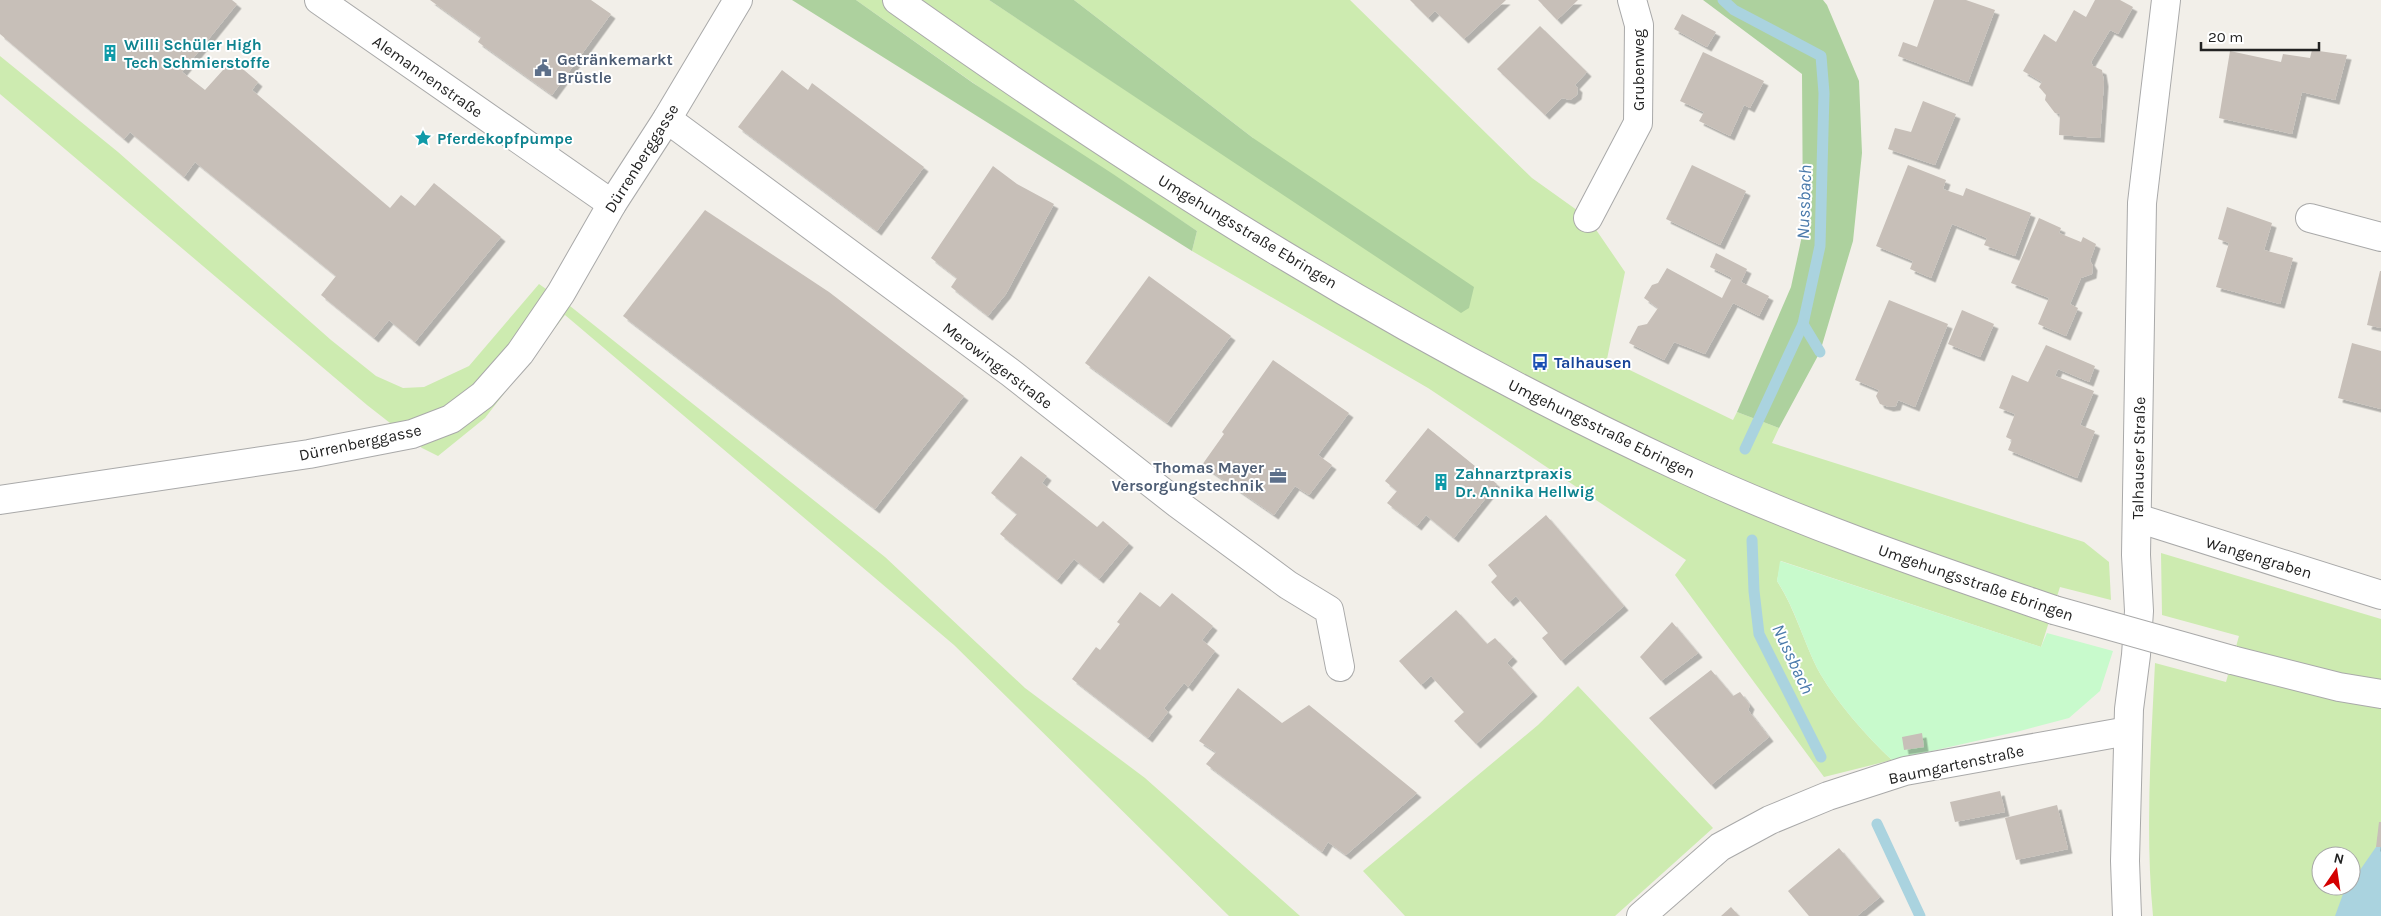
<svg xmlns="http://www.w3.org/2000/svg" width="2381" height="916" viewBox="0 0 2381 916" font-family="Karla,sans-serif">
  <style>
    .grass { fill: #cdebb0; fill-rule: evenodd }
    .forest { fill: #add19e }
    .park { fill: #c8facc }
    .water { fill: #aad3df }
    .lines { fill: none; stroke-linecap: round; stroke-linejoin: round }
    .stream { stroke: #aad3df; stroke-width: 11 }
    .building { fill: #c7bfb8; filter: url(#shadow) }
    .minor-casing { stroke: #a9a9a9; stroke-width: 30 }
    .minor { stroke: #fff; stroke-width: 28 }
    .minor-bridge-casing { stroke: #a9a9a9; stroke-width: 30; stroke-linecap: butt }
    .minor-bridge { stroke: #fff; stroke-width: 28 }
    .labels { text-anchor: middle; stroke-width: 4; stroke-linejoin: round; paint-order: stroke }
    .culture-label { font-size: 16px; font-weight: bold; fill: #0d838f; stroke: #fff; text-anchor: start }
    .service-label { font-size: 16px; font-weight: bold; fill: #4e5e75; stroke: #fff; text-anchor: start }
    .street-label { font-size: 16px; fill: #222; stroke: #fff }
    .transit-label { font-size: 16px; font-weight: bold; fill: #164399; stroke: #fff; text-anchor: start }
    .water-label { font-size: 18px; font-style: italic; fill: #4a7aab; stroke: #fff }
  </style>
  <defs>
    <filter id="shadow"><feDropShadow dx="4.5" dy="4.5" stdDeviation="0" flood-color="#0004"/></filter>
  </defs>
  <rect width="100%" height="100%" fill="#f2efe9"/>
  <g class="grass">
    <path d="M856,0H989L1168,118L1253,138L1074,0H1350L1532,178L1588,218L1625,272L1607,359L1733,420L1737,412L1779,428L1772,443L2084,542L2109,562L2111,600L2060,587L2041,647L1781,561L1777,581C1795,609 1803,640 1817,668C1833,698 1867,737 1892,760L1824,777L1675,575L1686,560L1428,388L1192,251L1197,231L979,87Z"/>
    <path d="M0,56L118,152L331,340L376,376L403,388L424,387L469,366L539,284L570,306L885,557L1025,688L1145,778L1300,916H1229L954,645L565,315L485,418L438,456L422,448L367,405L0,94Z"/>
    <path d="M2161,553L2381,619V916H2153C2145,832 2151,746 2155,663L2226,682L2239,636L2162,615ZM2321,856H2351V886H2321Z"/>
    <path d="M1578,686L1713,828L1615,916H1405L1363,871L1538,725Z"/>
  </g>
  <g class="forest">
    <path d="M792,0H856L973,83L1113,174L1197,231L1192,251Z"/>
    <path d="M989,0H1074L1253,138L1474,287L1469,308L1461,313Z"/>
    <path d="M1703,0H1823L1827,5L1859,81L1862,153L1853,241L1820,352L1779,428L1737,412L1791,287L1803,231L1802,74Z"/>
  </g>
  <path class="park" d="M1780,561L2041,647L2047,633L2113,651L2100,691L2069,718L2020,731L1892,760C1867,737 1833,698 1817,668C1803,640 1795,608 1777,581Z"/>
  <path class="water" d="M2376,847H2381V916H2335L2343,894L2351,886V883Z"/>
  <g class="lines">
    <g class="stream">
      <path d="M1723,0L1734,10L1821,56L1824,93L1820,246L1803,324L1745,449"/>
      <path d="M1803,324L1820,352"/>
      <path d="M1752,540L1754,591L1759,634L1821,757"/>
      <path d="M1877,824L1920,916"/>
    </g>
  </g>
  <g class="building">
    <path d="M0,0H232L237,4L182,72L205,90L232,60L258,82L252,90L390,208L401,195L415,206L434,183L501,237L415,342L389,320L374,338L321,295L336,276L195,162L184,177L130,132L124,139L0,34Z"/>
    <path d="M430,0H591L611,14L552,95L478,42L481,37Z"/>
    <path d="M1410,0H1506L1464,39L1435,11L1428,18Z"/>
    <path d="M1538,0H1578L1557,20Z"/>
    <path d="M1934,0H1966L1995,10L1968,82L1898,56L1903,42L1917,47Z"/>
    <path d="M2095,0H2120L2133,7L2118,34L2110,30L2091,62L2093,66L2102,70L2104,82L2100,138L2059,135L2060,114L2055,113L2045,100L2046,95L2039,87L2042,82L2023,71L2044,34L2056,42L2074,10L2086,17Z"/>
    <path d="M1682,14L1716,32L1707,47L1674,29Z"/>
    <path d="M1540,26L1587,72L1575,85L1578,88L1577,95L1570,100L1562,98L1545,115L1497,69Z"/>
    <path d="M2312,50L2347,55L2335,100L2302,92L2292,134L2219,118L2230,51L2281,62L2283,54L2310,58Z"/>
    <path d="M1703,52L1764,81L1750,108L1744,105L1730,136L1699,121L1704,112L1680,101Z"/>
    <path d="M782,70L808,90L812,83L924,167L877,231L738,127Z"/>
    <path d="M1923,101L1956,114L1935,165L1888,149L1895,128L1911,132Z"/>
    <path d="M1692,165L1746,191L1720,245L1666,219Z"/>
    <path d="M1908,165L1946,180L1943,189L1963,196L1966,188L2031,213L2015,256L1984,245L1987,238L1952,224L1931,278L1910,269L1913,261L1876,246Z"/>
    <path d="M993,166L1017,184L1054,204L1006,294L988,316L951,287L957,278L931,258Z"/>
    <path d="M2227,207L2272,223L2264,250L2293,258L2280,304L2216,287L2229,243L2218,239Z"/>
    <path d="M705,210L829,292L964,396L875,509L623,316Z"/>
    <path d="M2039,218L2061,228L2059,233L2081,242L2083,237L2096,244L2090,261L2093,266L2092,274L2081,278L2070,304L2078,308L2066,336L2038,324L2049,298L2011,283Z"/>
    <path d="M1716,253L1747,269L1741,282L1769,296L1759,316L1733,303L1705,354L1674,342L1664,360L1629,343L1638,326L1647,324L1658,308L1644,298L1652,285L1658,283L1667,268L1722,298L1732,278L1710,267Z"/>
    <path d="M2380,271H2381V328L2367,325Z"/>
    <path d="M1149,276L1231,336L1167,423L1085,363Z"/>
    <path d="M1889,300L1948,324L1915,407L1898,400L1896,406L1889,407L1880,404L1876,396L1879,390L1855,380Z"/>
    <path d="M1962,310L1994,324L1980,357L1948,344Z"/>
    <path d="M2352,343L2381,351V409L2338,398Z"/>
    <path d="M2046,345L2095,366L2089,382L2058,369L2055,376L2094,391L2080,425L2095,431L2077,478L2008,450L2012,440L2006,437L2015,414L1999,408L2012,375L2028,382Z"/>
    <path d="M1273,360L1349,413L1318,455L1332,465L1309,495L1295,486L1274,515L1202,465L1224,434L1222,432Z"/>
    <path d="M1428,428L1497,484L1454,538L1426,515L1417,526L1387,503L1397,491L1385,481Z"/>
    <path d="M1021,456L1047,476L1042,483L1097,527L1103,521L1129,543L1099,579L1074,559L1057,580L1000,534L1017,514L991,493Z"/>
    <path d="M1546,515L1624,606L1561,661L1542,638L1548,633L1516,596L1509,602L1491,582L1497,576L1488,565Z"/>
    <path d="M1140,592L1160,607L1172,593L1213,626L1202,640L1215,651L1188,687L1184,683L1164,708L1168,712L1148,738L1072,679L1096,647L1100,650L1120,624L1117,622Z"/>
    <path d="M1456,610L1487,644L1495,638L1513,657L1507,663L1533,692L1476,744L1454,721L1464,712L1431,676L1421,685L1399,661Z"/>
    <path d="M1672,622L1698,653L1661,681L1640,657Z"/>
    <path d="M1711,670L1733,696L1740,692L1750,705L1748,710L1769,737L1711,785L1649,718Z"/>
    <path d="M1238,688L1282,723L1309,705L1417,793L1346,855L1328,842L1322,852L1206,764L1216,752L1199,741Z"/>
    <path d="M1922,733L1924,747L1904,750L1902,737Z"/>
    <path d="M2000,791L2005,812L1955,822L1950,802Z"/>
    <path d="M2057,805L2068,849L2016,860L2005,818Z"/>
    <path d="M2379,822H2381V847H2376Z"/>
    <path d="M1839,848L1880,897L1857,916H1809L1788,891Z"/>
    <path d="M1731,907L1739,916H1721Z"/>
  </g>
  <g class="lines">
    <g class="minor-casing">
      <g id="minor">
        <path d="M319,0L612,204"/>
        <path d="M897,0C1146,177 1407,341 1684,469C1804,525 1929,567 2054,610"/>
        <path d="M667,119L1011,373L1178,504L1288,585L1329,610L1340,667"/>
        <path d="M1588,218L1638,123L1639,25L1632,0"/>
        <path d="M2310,218L2381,237"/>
        <path d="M0,500L309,454L412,434L451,419L483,395L520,353L561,293L612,204L667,119L738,0"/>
        <path d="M2137,518L2381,595"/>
        <path d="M2232,660L2339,687L2381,694"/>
        <path d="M1641,916L1720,847L1770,820L1828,796L1905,771L2128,731"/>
        <path d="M2127,916L2125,861L2129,709L2136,655L2139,611L2136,555L2142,203L2166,0"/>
      </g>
    </g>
    <use href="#minor" class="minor"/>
    <g class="minor-bridge-casing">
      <path id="minor-bridge" d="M2054,610L2232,660"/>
    </g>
    <use href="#minor-bridge" class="minor-bridge"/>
  </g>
  <defs>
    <g id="building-bare" transform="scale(1.35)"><path d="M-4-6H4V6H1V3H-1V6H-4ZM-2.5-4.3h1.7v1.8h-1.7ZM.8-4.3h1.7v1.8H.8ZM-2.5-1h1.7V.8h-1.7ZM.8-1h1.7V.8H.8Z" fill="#0f9aa8" stroke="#fff" stroke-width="2.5" paint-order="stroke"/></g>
    <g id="civic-bare" transform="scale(1.35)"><path d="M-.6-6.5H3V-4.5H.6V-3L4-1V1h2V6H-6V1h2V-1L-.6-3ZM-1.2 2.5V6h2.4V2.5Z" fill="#5c6f8a" stroke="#fff" stroke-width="2.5" paint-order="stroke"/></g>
    <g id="sight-bare" transform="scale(1.35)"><path d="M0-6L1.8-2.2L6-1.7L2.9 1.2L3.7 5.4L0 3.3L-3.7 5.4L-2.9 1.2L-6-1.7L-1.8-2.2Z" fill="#0f9aa8" stroke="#fff" stroke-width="2.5" paint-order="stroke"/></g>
    <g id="bus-bare" transform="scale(1.35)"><path d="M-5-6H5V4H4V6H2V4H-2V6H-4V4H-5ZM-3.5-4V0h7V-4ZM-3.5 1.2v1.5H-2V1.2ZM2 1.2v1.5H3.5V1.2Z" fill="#1a4fb4" stroke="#fff" stroke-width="2.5" paint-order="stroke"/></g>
    <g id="office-bare" transform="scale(1.35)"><path d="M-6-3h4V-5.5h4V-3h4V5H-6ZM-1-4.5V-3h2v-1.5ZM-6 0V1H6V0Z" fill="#5c6f8a" stroke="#fff" stroke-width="2.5" paint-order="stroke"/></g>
  </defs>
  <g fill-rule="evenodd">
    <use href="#building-bare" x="110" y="53"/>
    <use href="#civic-bare" x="543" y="68"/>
    <use href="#sight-bare" x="423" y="138"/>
    <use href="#bus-bare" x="1540" y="362"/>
    <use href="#office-bare" x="1278" y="476"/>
    <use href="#building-bare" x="1441" y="482"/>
  </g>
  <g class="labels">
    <g class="culture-label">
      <text x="124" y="50">Willi Schüler High<tspan x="124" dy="18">Tech Schmierstoffe</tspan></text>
      <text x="437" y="144">Pferdekopfpumpe</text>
      <text x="1455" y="479">Zahnarztpraxis<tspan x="1455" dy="18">Dr. Annika Hellwig</tspan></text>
    </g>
    <g class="service-label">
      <text x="557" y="65">Getränkemarkt<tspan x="557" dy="18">Brüstle</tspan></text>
      <text x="1264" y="473" text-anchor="end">Thomas Mayer<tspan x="1264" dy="18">Versorgungstechnik</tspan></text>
    </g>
    <g class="street-label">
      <text transform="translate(1638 70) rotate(-90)" y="6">Grubenweg</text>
      <text transform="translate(428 76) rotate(35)" y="6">Alemannenstraße</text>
      <text transform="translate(641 158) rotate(-58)" y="6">Dürrenberggasse</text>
      <text transform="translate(1248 231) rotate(31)" y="6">Umgehungsstraße Ebringen</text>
      <text transform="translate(998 365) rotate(37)" y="6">Merowingerstraße</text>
      <text transform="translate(1602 428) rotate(26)" y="6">Umgehungsstraße Ebringen</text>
      <text transform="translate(360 442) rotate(-12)" y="6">Dürrenberggasse</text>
      <text transform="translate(2138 458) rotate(-89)" y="6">Talhauser Straße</text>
      <text transform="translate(2259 557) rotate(17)" y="6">Wangengraben</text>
      <text transform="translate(1976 582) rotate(19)" y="6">Umgehungsstraße Ebringen</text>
      <text transform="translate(1956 764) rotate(-12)" y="6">Baumgartenstraße</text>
    </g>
    <g class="transit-label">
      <text x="1554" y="368">Talhausen</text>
    </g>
    <g class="water-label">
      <text transform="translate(1804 202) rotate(-88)" y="6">Nussbach</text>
      <text transform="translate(1793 659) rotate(65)" y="6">Nussbach</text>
    </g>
  </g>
  <g transform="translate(2336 871) rotate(13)"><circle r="24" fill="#ffffff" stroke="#a7a7a7"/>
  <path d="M0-4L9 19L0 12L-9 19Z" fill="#d40000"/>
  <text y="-8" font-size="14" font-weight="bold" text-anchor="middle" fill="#222222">N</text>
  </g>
  <path d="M2201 42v8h118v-8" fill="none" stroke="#222222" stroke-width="2.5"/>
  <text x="2208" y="42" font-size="15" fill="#222222" stroke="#ffffff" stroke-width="4" paint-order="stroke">20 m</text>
</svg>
